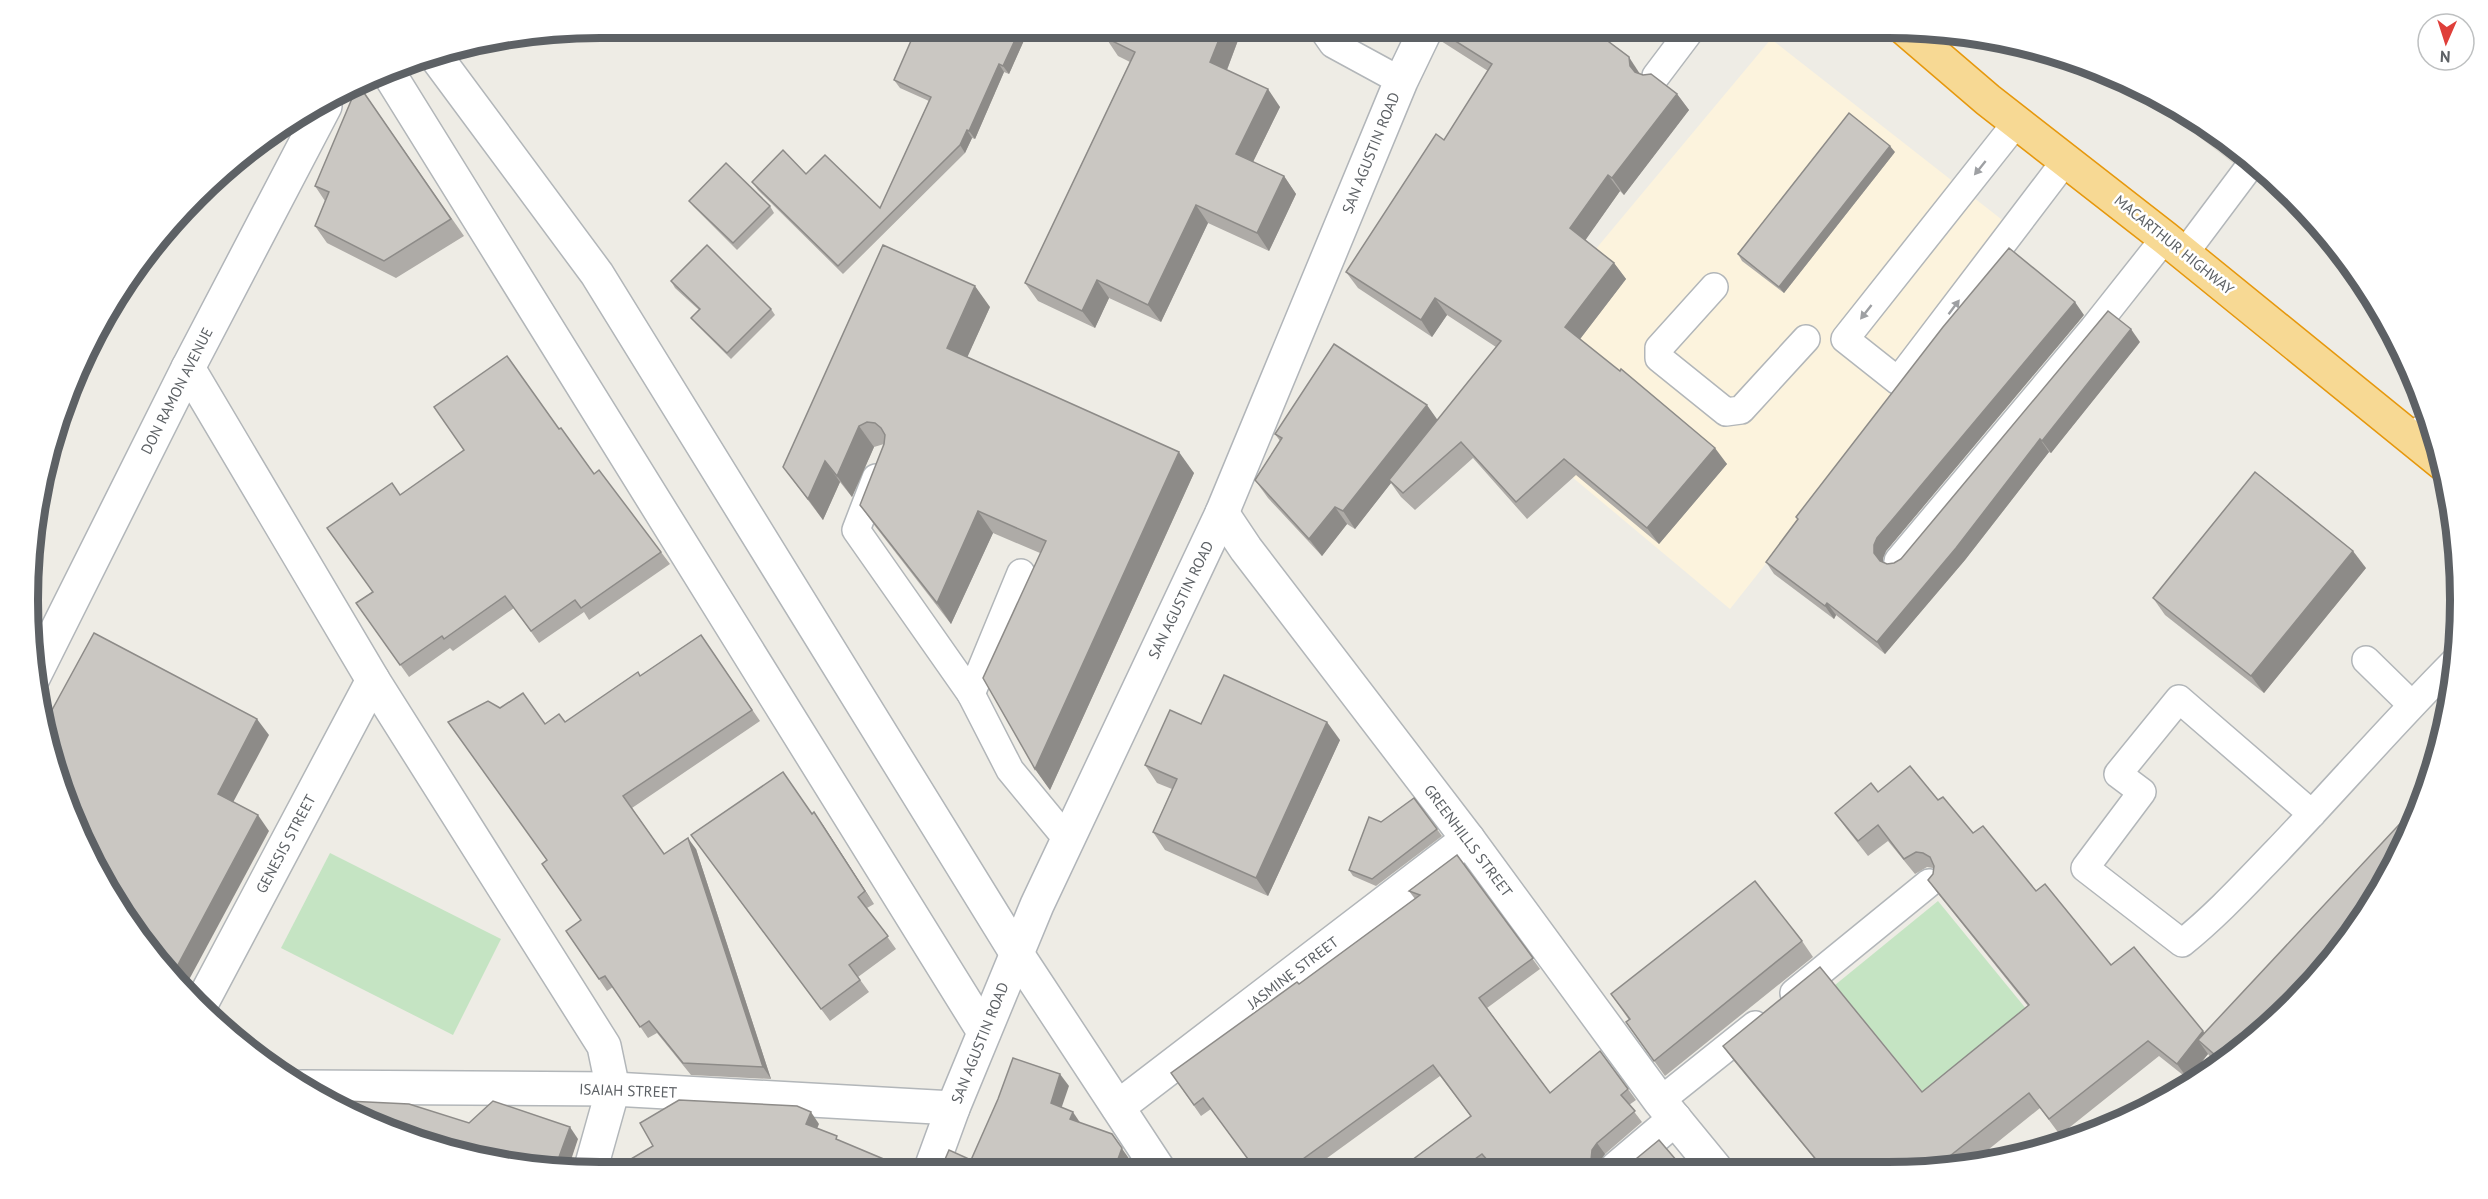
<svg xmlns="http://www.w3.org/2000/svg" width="2488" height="1199" viewBox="0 0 2488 1199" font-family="'PT Sans',sans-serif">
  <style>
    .commercial { fill: #fcf3dd }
    .education { fill: #dedbd3 }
    .pitch { fill: #c5e4c3 }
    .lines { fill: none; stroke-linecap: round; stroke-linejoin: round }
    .lane-casing { stroke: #b2b6b9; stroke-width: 30 }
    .street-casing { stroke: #b2b6b9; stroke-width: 36 }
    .secondary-casing { stroke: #b1b5b9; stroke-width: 36 }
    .highway-casing { stroke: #e6980d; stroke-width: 36 }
    .lane { stroke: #fff; stroke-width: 27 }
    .street { stroke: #fff; stroke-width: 33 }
    .secondary { stroke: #fff; stroke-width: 33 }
    .highway { stroke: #f7d994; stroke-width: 33 }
    .wall { fill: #aeaba7 }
    .shaded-wall { fill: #8d8b88 }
    .building { fill: #cac7c2; stroke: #8d8b88; stroke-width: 1.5 }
    .oneway { fill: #9ea0a3 }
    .labels { text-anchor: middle; stroke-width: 5; stroke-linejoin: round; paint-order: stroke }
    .street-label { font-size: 15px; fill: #5d6165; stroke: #fff }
    .rim { fill: none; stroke: #5d6165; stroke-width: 8 }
  </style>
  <rect width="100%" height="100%" fill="#eeece5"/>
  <path class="commercial" d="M1771,39L2024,237L1730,609L1474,395Z"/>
  <path class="education" d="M2147,92L2207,124L2257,165L2247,174L2145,95Z"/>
  <g class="pitch">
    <path d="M330,853L501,939L453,1035L281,948Z"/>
    <path d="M1938,901L2036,1021L1933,1104L1835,985Z"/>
  </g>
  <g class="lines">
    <g class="lane-casing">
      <g id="lane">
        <path d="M1328,27L1326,34L1333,44L1401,81"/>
        <path d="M1656,76L1693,27"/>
        <path d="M2017,122L1845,339L1898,381L2066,160"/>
        <path d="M2184,254L2253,162"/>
        <path d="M1714,287L1659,348V358L1726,412L1741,410L1806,339"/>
        <path d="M2411,437L2430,423"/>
        <path d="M876,478L856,530L971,694L1010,770L1067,839"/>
        <path d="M1898,561L2093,329L2165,238"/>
        <path d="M2366,660L2411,704"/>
        <path d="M971,694L1021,573"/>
        <path d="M2312,814L2179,699L2118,774L2142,792L2085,868L2182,943C2217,915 2246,883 2277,851C2337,788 2394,722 2455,661"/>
        <path d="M1794,993L1929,883"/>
        <path d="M1660,1101L1755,1025"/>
      </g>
    </g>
    <g class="street-casing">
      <g id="street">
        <path d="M434,54L597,274L1017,954L1159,1170"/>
        <path d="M388,72L984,1032"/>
        <path d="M188,368L373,680L604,1046L613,1089L590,1171"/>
        <path d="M1222,513L1246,549L1468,839L1660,1101L1715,1168"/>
        <path d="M199,1008L373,680"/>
        <path d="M302,1087L613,1089L953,1108"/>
        <path d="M1118,1107L1468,839"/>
        <path d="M1617,1168L1675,1119"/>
      </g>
    </g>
    <g class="secondary-casing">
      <g id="secondary">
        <path d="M33,678L188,368L325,106"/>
        <path d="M930,1171L953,1108L1037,905L1222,513L1401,81L1427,27"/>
      </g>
    </g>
    <g class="highway-casing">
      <path id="highway" d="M1904,28L1988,100L2165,238L2442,463"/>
    </g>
    <use href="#lane" class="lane"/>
    <use href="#street" class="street"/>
    <use href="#secondary" class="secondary"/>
    <use href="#highway" class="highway"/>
  </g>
  <g class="wall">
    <path d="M917,27H1030L1009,74L1004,72L975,139L972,138L965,153L843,274L758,190L752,182L806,174L880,208L929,101L900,88L894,80Z"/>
    <path d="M1111,27H1243L1227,70L1280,107L1253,162L1284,176L1296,194L1269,251L1208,223L1161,322L1109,298L1095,328L1038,301L1025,283L1130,62L1118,56L1106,38Z"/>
    <path d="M1431,27H1600L1596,33L1640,74L1677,94L1689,110L1624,195L1620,191L1585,240L1614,263L1626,279L1580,339L1727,464L1659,544L1576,475L1527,519L1473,458L1415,510L1401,497L1391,483L1355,529L1347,524L1322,556L1268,498L1255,480L1280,441L1275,434L1438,420L1496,347L1447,315L1432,337L1358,288L1346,272L1444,140L1488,71L1441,41Z"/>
    <path d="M360,87L464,236L396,278L327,243L315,226L325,201L315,186Z"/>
    <path d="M1895,152L1784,293L1742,261L1738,254Z"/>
    <path d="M689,201L770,206L774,213L737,250L694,207Z"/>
    <path d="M671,281L771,309L775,315L731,359L696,324L691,318L699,310L675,288Z"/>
    <path d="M990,307L967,357L1194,473L1050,790L1035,769L1040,553L993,533L951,624L875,526L860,505L884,444L874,447L852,497L840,482L823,520L783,467Z"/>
    <path d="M2084,315L1886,551L1883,558V562L1887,564L1894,563L1901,559L2140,342L2051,453L2049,452L1965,560L1885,654L1836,615L1834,619L1774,574L1766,562L1798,519L1796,517Z"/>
    <path d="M559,429L594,474L661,552L670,564L589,620L584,612L539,643L514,608L453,651L450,648L409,677L356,603L372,592Z"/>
    <path d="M2366,568L2264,693L2165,615L2153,598Z"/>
    <path d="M701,635L760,721L632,808L664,854L696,849L771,1079L691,1075L657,1033L648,1038L613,987L607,991L566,931L581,920L547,860L500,708L545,724L565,722L640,676Z"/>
    <path d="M1201,724L1340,740L1268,896L1165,850L1153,832L1172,789L1157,783L1145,765Z"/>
    <path d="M1878,792L1938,800L2036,891L2111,965L2205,1033L2237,1053L2217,1065L2208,1054L2188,1079L2159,1056L2060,1135L2040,1108L1968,1166L1964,1167L1822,1168L1734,1061L1723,1046L1922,1092L2028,1006L1939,895L1928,880L1933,874V868L1927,867L1915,874L1888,841L1868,856L1846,828L1835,813Z"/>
    <path d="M1414,798L1442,836L1376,886L1353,876L1349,870L1381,822Z"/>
    <path d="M812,814L823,825L874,904L867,908L896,949L858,977L869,992L830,1021L691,835Z"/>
    <path d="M1457,855L1540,969L1487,1008L1550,1093L1600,1051L1636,1100L1629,1105L1642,1122L1605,1154L1600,1161L1599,1168L1493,1169L1490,1165L1484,1169H1400L1471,1117L1440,1076L1312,1169L1256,1170L1211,1109L1201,1116L1171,1073L1299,984L1415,899L1409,891Z"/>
    <path d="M1802,941L1813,957L1665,1076L1626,1022L1629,1020L1611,994Z"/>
  </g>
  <g class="shaded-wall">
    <path d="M1021,27H1030L1009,74L1003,66Z"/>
    <path d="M1224,27H1243L1223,80L1210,62Z"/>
    <path d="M1585,27H1600L1592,38Z"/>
    <path d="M1629,57L1640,74L1642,83L1630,66Z"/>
    <path d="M999,64L1004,72L975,139L969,131Z"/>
    <path d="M1268,89L1280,107L1248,172L1236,154Z"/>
    <path d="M1677,94L1689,110L1624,195L1612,178Z"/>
    <path d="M967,130L972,138L965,153L960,145Z"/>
    <path d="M1890,146L1895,152L1784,293L1779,287Z"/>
    <path d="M1608,175L1620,191L1582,245L1570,228Z"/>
    <path d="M1284,176L1296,194L1269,251L1257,233Z"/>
    <path d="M1196,205L1208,223L1161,322L1148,305Z"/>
    <path d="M179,222L165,246L161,241Z"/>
    <path d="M1614,263L1626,279L1577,343L1565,327Z"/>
    <path d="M1097,280L1109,298L1095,328L1082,311Z"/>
    <path d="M975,286L990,307L962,369L947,348Z"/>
    <path d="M1435,298L1447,315L1432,337L1421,320Z"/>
    <path d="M2075,302L2084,315L1886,551L1883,558V566L1874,553V545L1877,538Z"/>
    <path d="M2131,329L2140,342L2051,453L2042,441Z"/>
    <path d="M1427,405L1439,422L1389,480L1391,483L1355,529L1343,511Z"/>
    <path d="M859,426L874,447L852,497L837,476Z"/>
    <path d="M2040,439L2049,452L1965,560L1885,654L1877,642Z"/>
    <path d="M1715,448L1727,464L1659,544L1647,528Z"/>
    <path d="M1179,452L1194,473L1050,790L1035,769Z"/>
    <path d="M825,461L840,482L823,520L808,499Z"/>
    <path d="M1335,507L1347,524L1322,556L1309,539Z"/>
    <path d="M978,511L993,533L951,624L937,603Z"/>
    <path d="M2353,551L2366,568L2264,693L2251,676Z"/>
    <path d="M1827,603L1836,615L1834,619L1825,606Z"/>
    <path d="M257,719L269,735L229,810L218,794Z"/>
    <path d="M1327,722L1340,740L1268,896L1256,878Z"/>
    <path d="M814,812L823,825L874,904L865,891Z"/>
    <path d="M258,815L269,831L184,989L173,974Z"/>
    <path d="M688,838L696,849L771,1079L763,1067Z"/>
    <path d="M2203,1031L2214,1047L2198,1040L2208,1054L2188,1079L2177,1064Z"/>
    <path d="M1060,1074L1069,1086L1059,1115L1051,1103Z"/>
    <path d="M811,1112L819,1124L814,1136L806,1124Z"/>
    <path d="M1073,1112L1081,1124L1070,1119Z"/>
    <path d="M570,1127L578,1139L568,1169L555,1168Z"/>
    <path d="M1112,1134L1130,1160L1127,1170H1114Z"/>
    <path d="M1597,1143L1605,1154L1600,1161L1599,1168H1595L1591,1160L1592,1150Z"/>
  </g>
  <g class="building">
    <path d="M917,27H1021L1003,66L999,64L969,131L967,130L960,145L838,266L752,182L783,150L806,174L825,155L880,208L931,97L894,80Z"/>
    <path d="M1111,27H1224L1210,62L1268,89L1236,154L1284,176L1257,233L1196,205L1148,305L1097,280L1082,311L1025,283L1135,52L1106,38Z"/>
    <path d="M1433,27H1589L1629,57L1630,66L1635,72L1643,75L1651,74L1677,94L1612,178L1608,175L1570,228L1614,263L1565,327L1620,371L1621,369L1715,448L1647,528L1564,459L1516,502L1461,442L1403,493L1389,480L1501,341L1435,298L1421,320L1346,272L1436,134L1444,140L1492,64Z"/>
    <path d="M360,87L451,219L384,261L315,226L329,192L315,186L356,89Z"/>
    <path d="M1849,113L1890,146L1779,287L1738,254Z"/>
    <path d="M726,163L770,206L733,243L689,201Z"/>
    <path d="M707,245L771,309L727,353L691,318L700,309L671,281Z"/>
    <path d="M883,245L975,286L947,348L1179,452L1035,769L983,678L1046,541L978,511L937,603L860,505L884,444L885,435L881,428L875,423L867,422L859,426L837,476L825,461L808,499L783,467Z"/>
    <path d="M2009,248L2075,302L1877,538L1874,545V553L1880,561L1887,564L1894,563L1901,559L2108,311L2131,329L2042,441L2040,439L1956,548L1877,642L1827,603L1825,606L1766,562L1798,519L1796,517L1943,327Z"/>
    <path d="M1334,344L1427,405L1343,511L1335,507L1309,539L1255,480L1282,438L1275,434Z"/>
    <path d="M507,356L559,429L561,428L594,474L599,470L661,552L581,608L575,600L531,631L505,596L444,639L442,636L400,665L356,603L373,592L327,528L392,483L400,495L464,450L434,407Z"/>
    <path d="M2255,472L2353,551L2251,676L2153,598Z"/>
    <path d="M94,633L257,719L218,794L258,815L173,974L86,853L46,721Z"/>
    <path d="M701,635L752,710L623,796L664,854L688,838L763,1067L683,1063L649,1021L640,1027L605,976L599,979L566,931L581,920L542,864L547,860L448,722L488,701L500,708L523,693L545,724L559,714L565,722L638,672L640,676Z"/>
    <path d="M1224,675L1327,722L1256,878L1153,832L1177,779L1145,765L1170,710L1201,724Z"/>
    <path d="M1910,766L1938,800L1943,797L1973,833L1983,826L2036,891L2045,884L2111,965L2134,947L2203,1031L2177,1064L2148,1041L2049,1119L2029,1093L1936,1167L1823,1168L1723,1046L1820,967L1922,1092L2029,1005L1928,880L1933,874L1934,866L1930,857L1923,853L1916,852L1904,859L1878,825L1858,841L1835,813L1871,783L1878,792Z"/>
    <path d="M783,772L812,814L814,812L865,891L858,897L888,936L849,965L860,980L821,1009L691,835Z"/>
    <path d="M1414,798L1437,829L1372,879L1349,870L1369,817L1381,822Z"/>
    <path d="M2424,798L2417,819L2343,948L2237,1053L2223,1062L2198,1040Z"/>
    <path d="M1457,855L1533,958L1479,998L1550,1093L1600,1051L1628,1089L1621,1095L1635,1111L1597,1143L1592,1150L1591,1160L1595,1168L1495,1169L1482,1154L1461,1169H1400L1471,1116L1433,1065L1289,1169L1256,1170L1203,1098L1194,1105L1171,1073L1297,982L1299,984L1420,895L1409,891Z"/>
    <path d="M1755,881L1802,941L1654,1061L1626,1022L1630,1019L1611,994Z"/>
    <path d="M1013,1058L1060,1074L1051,1103L1073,1112L1070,1119L1112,1134L1122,1148L1114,1170L940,1171L949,1150L971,1160L998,1099Z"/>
    <path d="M326,1100L409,1104L469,1123L493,1101L570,1127L555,1168L487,1161L380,1128Z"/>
    <path d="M679,1100L797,1106L811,1112L806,1124L837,1136L836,1139L905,1168L909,1171L609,1172L653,1146L640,1123Z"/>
    <path d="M1659,1140L1683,1168H1625Z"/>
  </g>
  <defs><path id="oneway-solid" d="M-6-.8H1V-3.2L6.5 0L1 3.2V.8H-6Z" transform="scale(1.5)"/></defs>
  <g class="oneway">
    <use href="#oneway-solid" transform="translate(1980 168) rotate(129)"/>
    <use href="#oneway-solid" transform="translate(1954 307) rotate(-53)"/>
    <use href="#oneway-solid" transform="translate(1866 312) rotate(128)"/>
  </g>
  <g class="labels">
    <g class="street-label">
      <text transform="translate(1371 153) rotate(-68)" y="5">SAN AGUSTIN ROAD</text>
      <text transform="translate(2174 245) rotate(39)" y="5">MACARTHUR HIGHWAY</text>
      <text transform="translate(177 391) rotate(-63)" y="5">DON RAMON AVENUE</text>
      <text transform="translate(1181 600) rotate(-64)" y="5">SAN AGUSTIN ROAD</text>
      <text transform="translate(1468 841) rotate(53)" y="5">GREENHILLS STREET</text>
      <text transform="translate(286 844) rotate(-62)" y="5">GENESIS STREET</text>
      <text transform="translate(1293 973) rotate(-37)" y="5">JASMINE STREET</text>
      <text transform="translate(980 1043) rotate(-68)" y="5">SAN AGUSTIN ROAD</text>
      <text transform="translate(628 1091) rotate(2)" y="5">ISAIAH STREET</text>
    </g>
  </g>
  <path d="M0 0H2488V1199H0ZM600 38H1888A562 562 0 0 1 2450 600V600A562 562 0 0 1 1888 1162H600A562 562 0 0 1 38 600V600A562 562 0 0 1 600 38Z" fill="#fff" fill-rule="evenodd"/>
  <path class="rim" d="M600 38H1888A562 562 0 0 1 2450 600V600A562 562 0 0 1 1888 1162H600A562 562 0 0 1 38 600V600A562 562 0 0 1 600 38Z"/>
  <g transform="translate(2446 42) rotate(183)"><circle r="28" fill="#ffffff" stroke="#bec0c1" stroke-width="1.5"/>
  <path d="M0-4.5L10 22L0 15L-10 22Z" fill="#df3f3a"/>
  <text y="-9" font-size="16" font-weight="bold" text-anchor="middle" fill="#5d6165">N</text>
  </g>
</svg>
